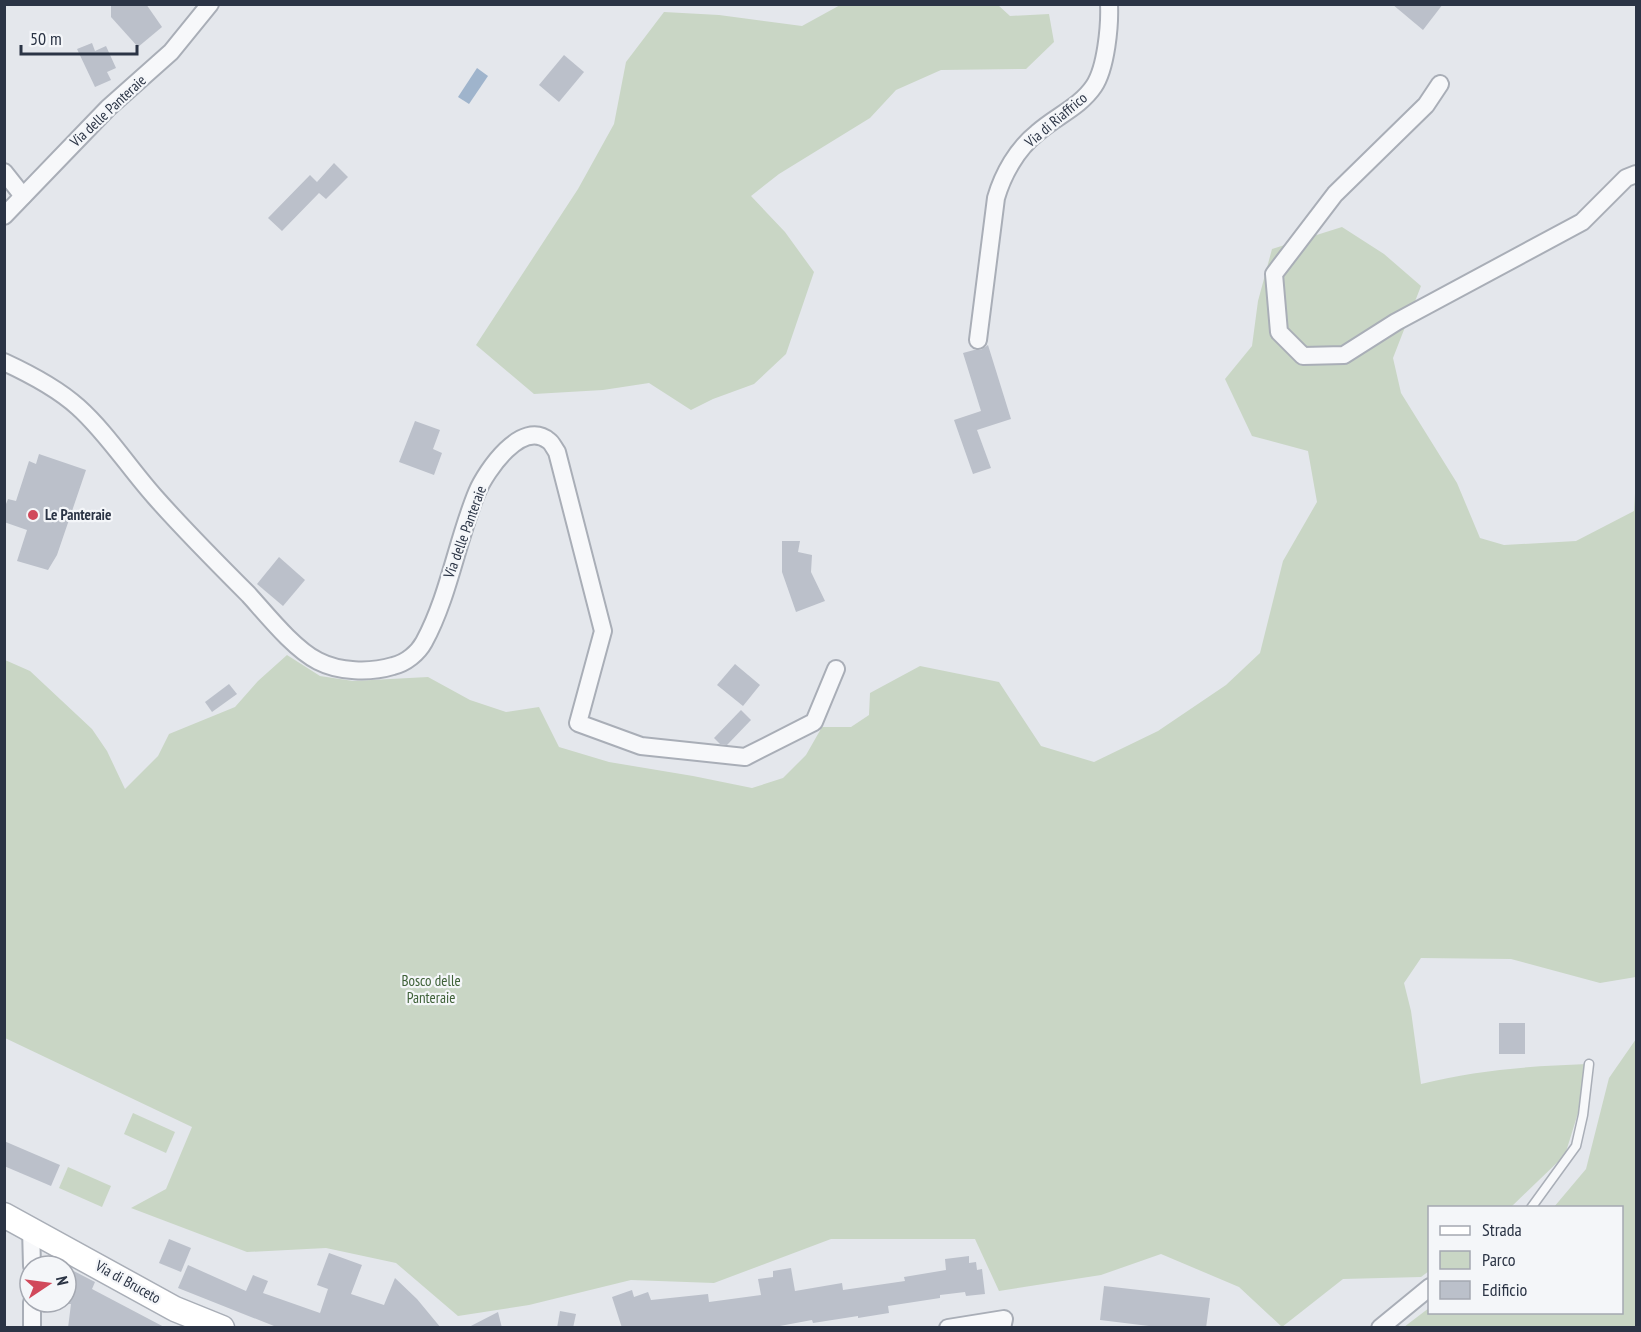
<svg xmlns="http://www.w3.org/2000/svg" width="1641" height="1332" viewBox="0 0 1641 1332" font-family="'PT Sans Narrow',sans-serif">
  <style>
    .green { fill: #c9d6c5 }
    .water { fill: #9fb4cc }
    .building { fill: #bbc0ca }
    .lines { fill: none; stroke-linecap: round; stroke-linejoin: round }
    .lane-casing { stroke: #a9aeb7; stroke-width: 11 }
    .street-casing { stroke: #a9aeb7; stroke-width: 20 }
    .secondary-casing { stroke: #a9aeb7; stroke-width: 27 }
    .lane { stroke: #f7f8fa; stroke-width: 8 }
    .street { stroke: #f7f8fa; stroke-width: 16 }
    .secondary { stroke: #fff; stroke-width: 24 }
    .poi-dot { fill: #d1495b; stroke: #f4f6f9; stroke-width: 2 }
    .labels { text-anchor: middle; stroke-width: 4.5; stroke-linejoin: round; paint-order: stroke }
    .street-label { font-size: 15px; fill: #2b3445; stroke: #f4f6f9 }
    .poi-label { font-size: 15px; font-weight: bold; fill: #2b3445; stroke: #f4f6f9; text-anchor: start }
    .park-label { font-size: 15px; fill: #3f6138; stroke: #f4f6f9 }
  </style>
  <rect width="100%" height="100%" fill="#e4e7ec"/>
  <g class="green">
    <path d="M842,4L998,5L1010,16L1049,14L1054,42L1026,69L941,70L896,90L870,118L779,174L751,196L785,232L814,272L786,354L754,384L713,399L691,410L649,383L603,390L534,394L476,345L578,189L614,124L626,62L664,12L719,15L802,26Z"/>
    <path d="M1342,227L1384,254L1421,286L1393,358L1401,393L1457,483L1480,538L1504,545L1576,541L1634,511L1636,477V977L1600,983L1511,959L1421,958L1404,983L1411,1011L1421,1084C1476,1070 1531,1066 1587,1064L1578,1113L1565,1155L1511,1207L1430,1208L1429,1271L1421,1277L1343,1279L1282,1327L1239,1287L1161,1254L1101,1275L999,1291L975,1239H831L714,1283L631,1280L529,1305L458,1316L396,1263L326,1248L247,1252L131,1208L166,1189L192,1127L5,1038V660L30,671L92,729L107,751L125,789L158,756L169,734L235,707L258,681L287,655L320,676L353,681L428,677L470,700L506,712L539,707L559,747L609,762L693,776L752,788L783,778L806,755L822,727H851L869,715L870,693L920,666L999,682L1041,746L1094,762L1158,731L1226,685L1260,653L1283,561L1317,502L1308,451L1252,436L1225,379L1252,346L1258,301L1272,249Z"/>
    <path d="M1636,1039V1327H1404L1429,1308L1430,1312H1622V1208L1554,1207L1586,1169L1609,1078Z"/>
    <path d="M133,1113L175,1132L166,1153L124,1134Z"/>
    <path d="M68,1167L111,1186L102,1207L59,1188Z"/>
  </g>
  <path class="water" d="M477,68L488,76L469,104L458,97Z"/>
  <g class="building">
    <path d="M111,4H146L162,27L138,47L111,17Z"/>
    <path d="M1392,4H1443L1423,30Z"/>
    <path d="M92,43L95,51L106,46L116,68L107,72L111,80L95,87L77,49Z"/>
    <path d="M564,55L584,72L559,102L539,85Z"/>
    <path d="M334,163L348,177L326,199L319,193L282,231L268,218L310,175L317,182Z"/>
    <path d="M988,345L1011,419L977,430L991,468L973,474L954,420L981,411L963,353L974,350H981Z"/>
    <path d="M415,421L440,430L433,449L442,453L434,475L399,462Z"/>
    <path d="M39,454L86,470L57,555L48,570L17,561L27,530L4,522V509L8,499L16,501L29,461L36,464Z"/>
    <path d="M782,541H800L798,552L812,555L811,572L825,601L796,612L782,572Z"/>
    <path d="M279,557L305,580L283,606L257,584Z"/>
    <path d="M735,664L760,685L743,706L717,685Z"/>
    <path d="M229,684L237,694L212,712L205,702Z"/>
    <path d="M741,710L751,720L727,745L720,744L714,738Z"/>
    <rect x="1499" y="1023" width="26" height="31"/>
    <path d="M4,1141L60,1165L51,1186L4,1166Z"/>
    <path d="M169,1239L191,1248L181,1272L159,1263Z"/>
    <path d="M329,1253L362,1265L351,1294L384,1305L395,1278L417,1299L441,1328H279L178,1288L188,1265L246,1291L253,1275L268,1281L263,1293L320,1313L328,1289L317,1285Z"/>
    <path d="M969,1256V1263L976,1262L977,1270L982,1269L985,1294L966,1296L965,1292L940,1295V1298L888,1306L889,1313L858,1318V1316L813,1323L812,1320L769,1328H622L612,1297L632,1290L634,1297L648,1292L651,1300L708,1294L709,1302L761,1295L758,1279L773,1277V1271L791,1268L795,1291L842,1283L843,1290L905,1281L904,1277L946,1270L945,1259Z"/>
    <path d="M66,1267L95,1282L92,1289L166,1328H68L71,1304H66Z"/>
    <path d="M1104,1286L1210,1298L1206,1328H1149V1326L1100,1320Z"/>
    <path d="M560,1311L576,1314L573,1328H557Z"/>
    <path d="M498,1312L502,1328H467Z"/>
  </g>
  <g class="lines">
    <g class="lane-casing">
      <path id="lane" d="M1531,1208L1576,1146L1583,1115L1589,1064"/>
    </g>
    <g class="street-casing">
      <g id="street">
        <path d="M1440,84L1426,105L1335,194L1274,274L1279,332L1303,356L1344,355L1396,322L1582,222L1626,178L1636,174"/>
        <path d="M4,172L23,196"/>
        <path d="M4,216L108,108L171,52L210,4"/>
        <path d="M978,340L996,198C1003,174 1017,149 1037,133C1056,116 1080,107 1094,86C1106,68 1110,26 1109,4"/>
        <path d="M4,362C30,374 57,388 78,407C107,433 129,468 155,497C185,531 217,563 249,595C267,615 294,649 318,661C339,672 370,673 393,666C406,663 418,653 424,642C449,596 457,540 477,492C486,471 522,418 549,441C552,443 554,448 557,452L603,631L578,723L641,746L745,757L814,722L836,669"/>
        <path d="M31,1228L32,1266"/>
        <path d="M32,1302V1328"/>
        <path d="M948,1328L1004,1319L1002,1328"/>
        <path d="M1380,1328L1430,1287"/>
      </g>
    </g>
    <g class="secondary-casing">
      <path id="secondary" d="M4,1215L175,1309L222,1328"/>
    </g>
    <use href="#lane" class="lane"/>
    <use href="#street" class="street"/>
    <use href="#secondary" class="secondary"/>
  </g>
  <circle class="poi-dot" cx="33" cy="515" r="6"/>
  <g class="labels">
    <g class="street-label">
      <text transform="translate(108 111) rotate(-43)" y="5">Via delle Panteraie</text>
      <text transform="translate(1056 120) rotate(-40)" y="5">Via di Riaffrico</text>
      <text transform="translate(465 532) rotate(-70)" y="5">Via delle Panteraie</text>
      <text transform="translate(128 1282) rotate(29)" y="5">Via di Bruceto</text>
    </g>
    <g class="poi-label">
      <text x="45" y="520">Le Panteraie</text>
    </g>
    <g class="park-label">
      <text x="431" y="986">Bosco delle<tspan x="431" dy="17">Panteraie</tspan></text>
    </g>
  </g>
  <rect width="1641" height="1332" fill="none" stroke="#2b3445" stroke-width="12"/>
  <rect x="1428" y="1206" width="195" height="108" fill="#f4f6f9" stroke="#a4a8b1" stroke-width="1.5"/>
  <rect x="1440" y="1226" width="30" height="9" fill="#ffffff" stroke="#a4a8b1" stroke-width="1.5"/>
  <text x="1482" y="1236" font-size="18" fill="#2b3445">Strada</text>
  <rect x="1440" y="1251" width="30" height="18" fill="#c9d6c5" stroke="#a4a8b1" stroke-width="1.5"/>
  <text x="1482" y="1266" font-size="18" fill="#2b3445">Parco</text>
  <rect x="1440" y="1281" width="30" height="18" fill="#bbc0ca" stroke="#a4a8b1" stroke-width="1.5"/>
  <text x="1482" y="1296" font-size="18" fill="#2b3445">Edificio</text>
  <g transform="translate(48 1284) rotate(77)"><circle r="28" fill="#f4f6f9" stroke="#a4a8b1" stroke-width="1.5"/>
  <path d="M0-4.5L10 22L0 15L-10 22Z" fill="#d1495b"/>
  <text y="-9" font-size="16" font-weight="bold" text-anchor="middle" fill="#2b3445">N</text>
  </g>
  <path d="M21 45v9h116v-9" fill="none" stroke="#2b3445" stroke-width="3"/>
  <text x="30" y="45" font-size="18" fill="#2b3445" stroke="#f4f6f9" stroke-width="4.5" paint-order="stroke">50 m</text>
</svg>
